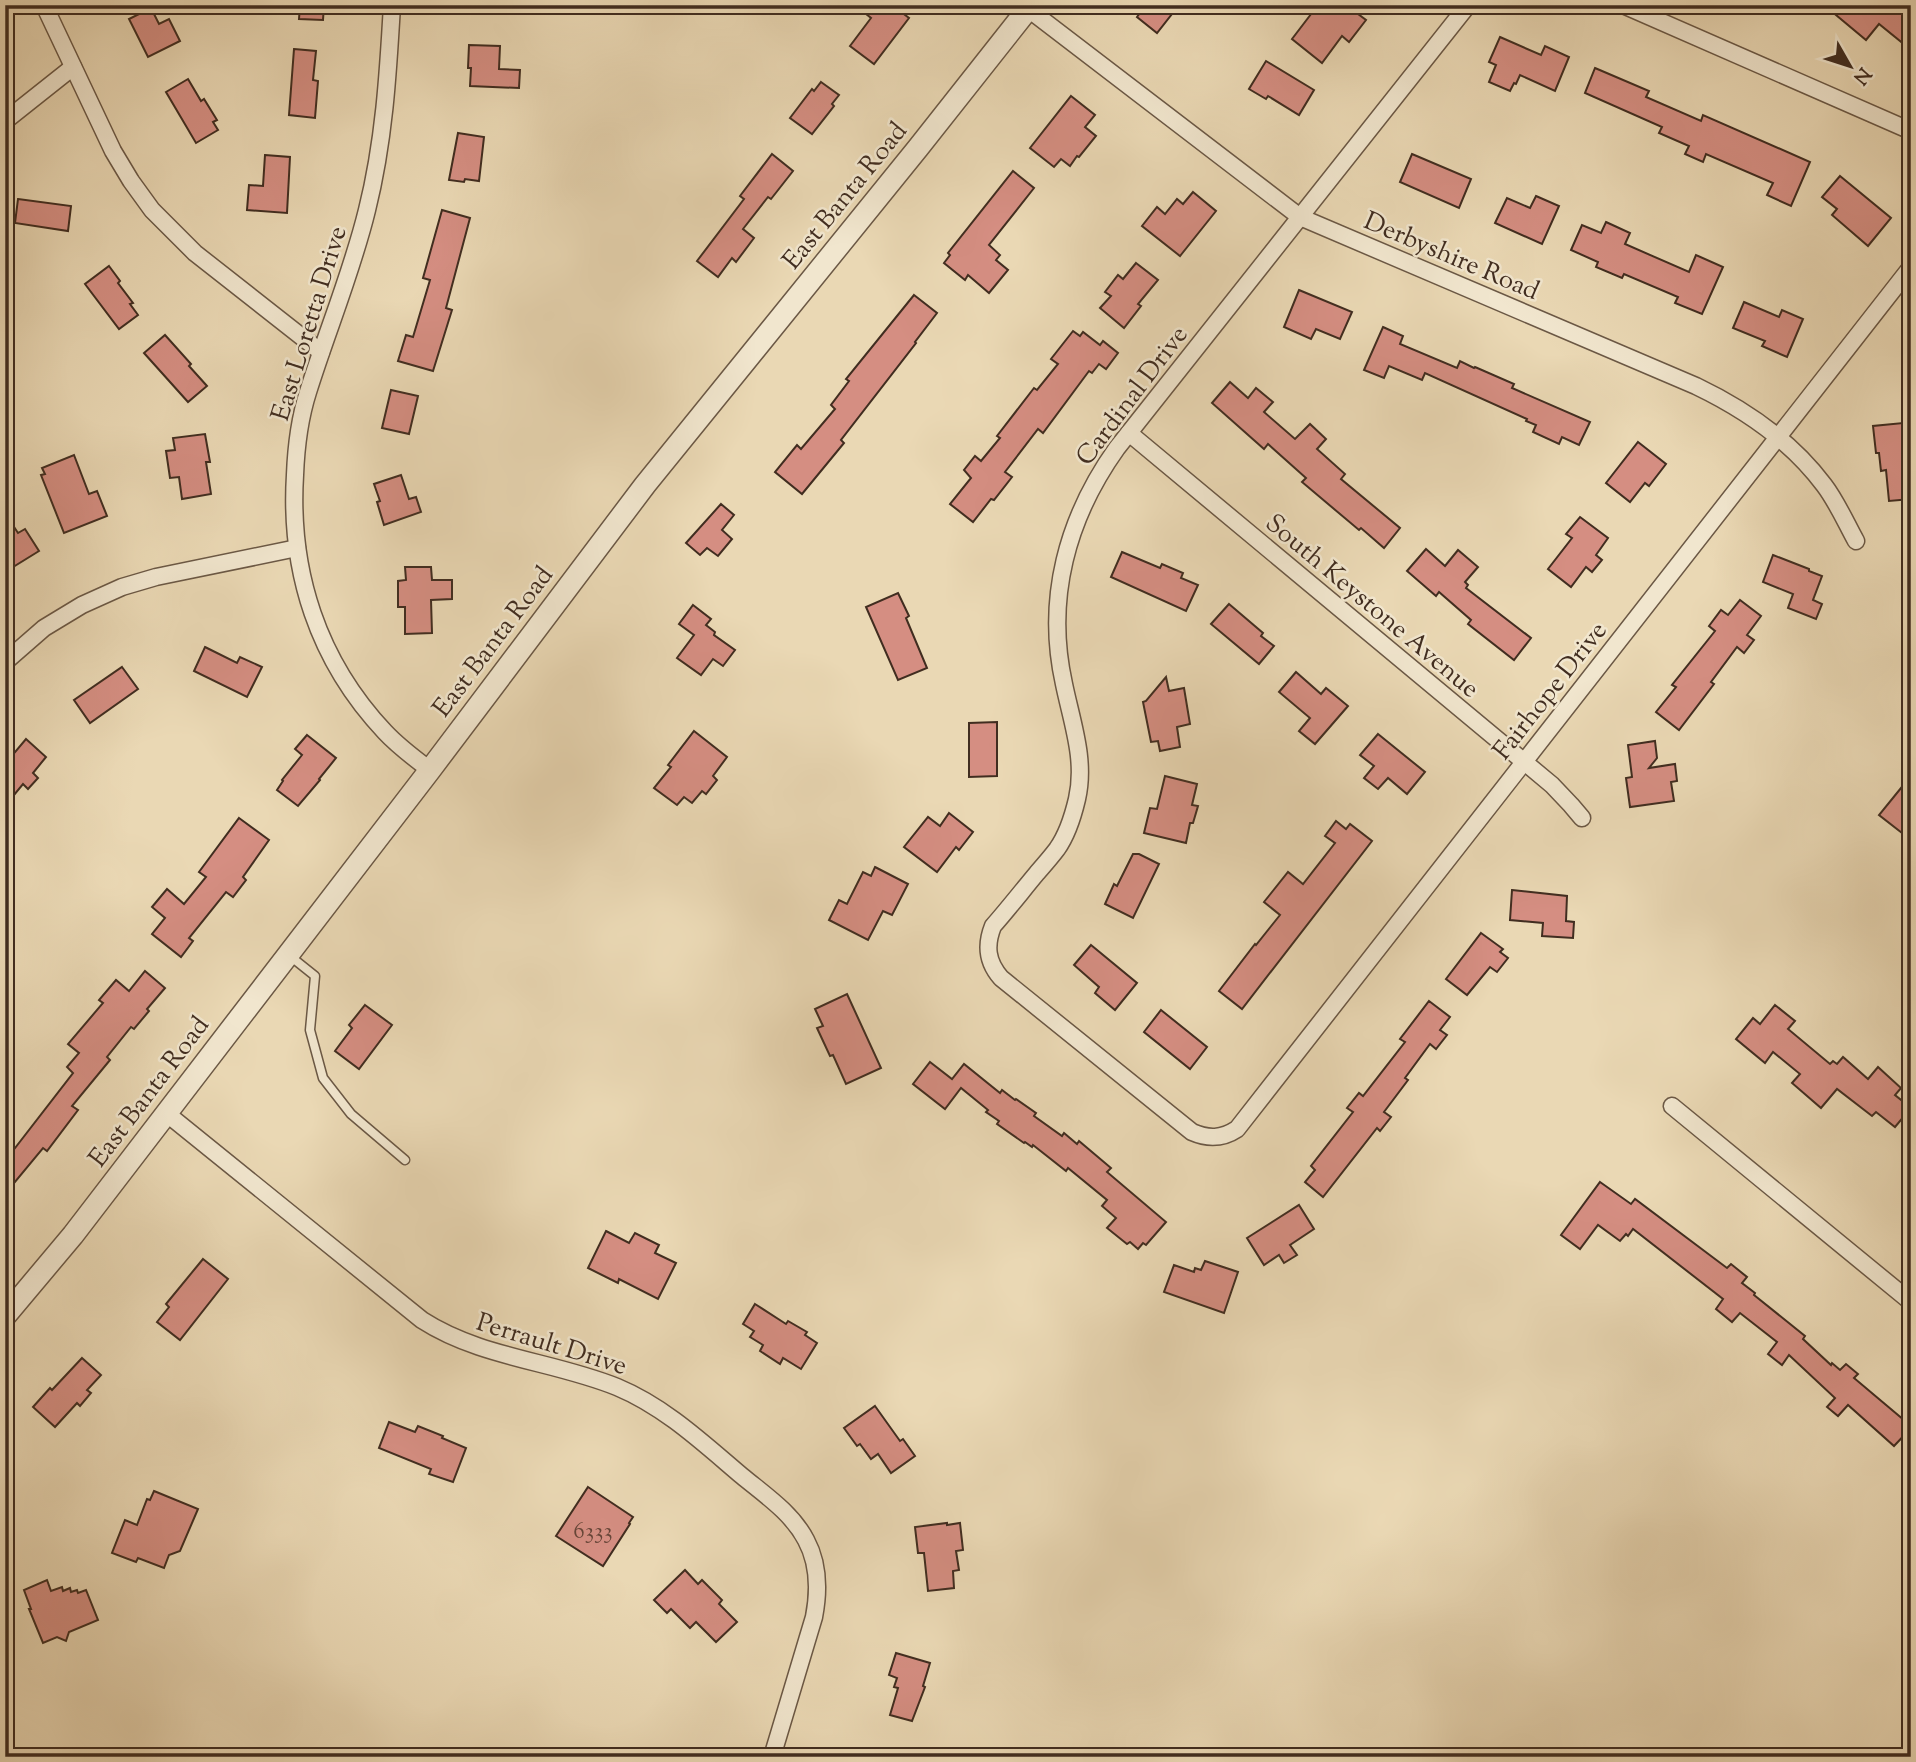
<svg xmlns="http://www.w3.org/2000/svg" width="1916" height="1762" viewBox="0 0 1916 1762" font-family="'Sorts Mill Goudy',serif">
  <style>
    .building { fill: #d58e82; stroke: #412d20; stroke-width: 2 }
    .lines { fill: none; stroke-linecap: round; stroke-linejoin: round }
    .service-casing { stroke: #6b5845; stroke-width: 11 }
    .minor-casing { stroke: #6b5845; stroke-width: 19 }
    .tertiary-casing { stroke: #6b5845; stroke-width: 24 }
    .service { stroke: #f1e6ce; stroke-width: 8 }
    .minor { stroke: #f1e6ce; stroke-width: 16 }
    .tertiary { stroke: #f1e6ce; stroke-width: 21 }
    .labels { text-anchor: middle; stroke-width: 5; stroke-linejoin: round; paint-order: stroke }
    .number-label { font-size: 23px; fill: #664538 }
    .street-label { font-size: 26px; fill: #412d20; stroke: #f1e6ce }
  </style>
  <rect width="100%" height="100%" fill="#ead8b4"/>
  <filter id="stains"><feTurbulence type="fractalNoise" baseFrequency=".00286" numOctaves="4"/><feColorMatrix values="0 0 0 0 .2 0 0 0 0 .09 0 0 0 0 .02 0 0 0 .5 -.17"/></filter>
  <radialGradient id="worn" r=".72"><stop offset=".6" stop-color="#630" stop-opacity="0"/><stop offset="1" stop-color="#630" stop-opacity=".3"/></radialGradient>
  <g class="building">
    <path d="M300,5H324L323,20L299,19Z"/>
    <path d="M855,5H892L909,18L874,64L850,46L871,18Z"/>
    <path d="M1146,5H1179L1157,33L1137,17Z"/>
    <path d="M1318,5H1346L1366,20L1349,42L1342,36L1322,63L1292,39Z"/>
    <path d="M1824,5H1898L1911,16V37L1905,45L1879,24L1866,40Z"/>
    <path d="M151,8L159,24L169,19L180,41L148,57L129,19Z"/>
    <path d="M1500,37L1541,55L1545,46L1569,57L1555,91L1520,75L1516,84L1514,83L1510,91L1489,82L1496,65L1489,62Z"/>
    <path d="M469,45L500,46L499,69L520,70L519,88L470,86L471,68H468Z"/>
    <path d="M294,49L316,51L313,80L318,81L315,118L289,115Z"/>
    <path d="M1266,61L1314,90L1299,115L1268,96L1266,99L1249,89Z"/>
    <path d="M1595,68L1649,91L1646,97L1701,121L1703,115L1810,162L1791,206L1767,195L1773,183L1706,154L1703,162L1685,154L1689,146L1659,133L1662,127L1585,93Z"/>
    <path d="M188,79L201,101L204,99L217,120L213,122L218,130L196,143L166,92Z"/>
    <path d="M821,82L839,95L832,104L834,106L812,134L790,118L812,89L814,91Z"/>
    <path d="M1071,96L1095,115L1085,127L1096,136L1079,157L1077,156L1070,166L1061,159L1054,167L1030,148Z"/>
    <path d="M458,133L484,137L479,181L465,179L464,182L449,180Z"/>
    <path d="M772,154L793,171L771,199L768,197L743,229L754,238L736,262L732,258L718,277L697,261L744,199L740,196Z"/>
    <path d="M1412,154L1471,179L1459,208L1400,182Z"/>
    <path d="M265,155L290,157L287,213L247,210L249,185L263,186Z"/>
    <path d="M1013,171L1034,188L989,245L1000,255L996,260L1008,270L989,293L968,275L965,280L944,263L950,255L948,253Z"/>
    <path d="M1840,176L1891,218L1868,246L1832,215L1837,209L1822,197Z"/>
    <path d="M1193,192L1216,211L1180,256L1142,226L1157,207L1165,214L1177,199L1183,204Z"/>
    <path d="M1536,196L1559,206L1542,244L1495,223L1507,198L1530,208Z"/>
    <path d="M18,199L71,206L68,231L15,223Z"/>
    <path d="M442,210L470,218L446,308L452,310L433,371L398,361L406,335L413,337L430,280L423,278Z"/>
    <path d="M1606,222L1630,233L1625,244L1689,272L1696,255L1723,267L1702,314L1675,303L1678,297L1624,274L1622,278L1596,267L1598,262L1571,250L1582,225L1601,233Z"/>
    <path d="M1136,263L1158,280L1138,304L1141,306L1124,328L1100,308L1111,296L1105,292L1118,275L1123,279Z"/>
    <path d="M109,266L120,281L118,283L133,303L130,304L138,315L119,329L85,284Z"/>
    <path d="M1299,290L1352,312L1340,339L1316,329L1311,339L1284,327Z"/>
    <path d="M914,295L937,313L915,342L916,343L841,440L844,443L802,494L775,472L797,445L801,449L835,409L831,405L849,381L846,379Z"/>
    <path d="M1744,302L1779,317L1782,310L1803,319L1787,357L1762,346L1765,341L1733,328Z"/>
    <path d="M1383,327L1403,336L1400,344L1457,368L1460,361L1474,368L1475,367L1514,384L1512,388L1590,422L1579,445L1562,437L1559,444L1533,432L1536,425L1526,421L1527,419L1425,373L1422,380L1389,366L1384,378L1364,370Z"/>
    <path d="M1073,331L1080,336L1083,332L1100,345L1103,341L1118,353L1106,369L1099,364L1092,373L1089,371L1043,433L1038,429L1005,472L1012,477L994,500L991,499L973,522L950,504L971,478L964,470L975,456L981,461L1000,438L997,436L1034,388L1037,390L1058,364L1051,359Z"/>
    <path d="M165,335L191,364L189,366L207,386L188,402L144,353Z"/>
    <path d="M1230,382L1248,398L1256,388L1273,402L1264,412L1295,439L1310,424L1326,439L1317,449L1345,474L1341,479L1400,528L1384,548L1361,528L1359,530L1302,482L1306,478L1268,444L1264,449L1212,403Z"/>
    <path d="M391,390L418,396L409,434L382,428Z"/>
    <path d="M1903,423L1907,454H1911V499L1889,501L1886,470L1881,471L1879,453H1876L1873,426Z"/>
    <path d="M205,434L210,462H206L211,494L182,499L179,477L170,478L166,451L175,450L173,438Z"/>
    <path d="M1638,442L1666,464L1649,486L1645,483L1630,502L1606,483Z"/>
    <path d="M74,455L89,494L97,491L107,516L64,533L41,475L45,474L42,468Z"/>
    <path d="M401,475L409,499L416,497L421,512L384,525L377,502L380,501L374,484Z"/>
    <path d="M721,504L734,515L722,530L732,539L718,556L707,548L700,555L686,543Z"/>
    <path d="M5,513L18,533L25,529L39,551L5,572Z"/>
    <path d="M1580,517L1608,538L1596,555L1602,560L1592,572L1586,567L1571,587L1548,569L1572,538L1566,534Z"/>
    <path d="M1426,549L1445,566L1458,550L1478,567L1465,582L1468,585L1466,588L1531,638L1514,660L1468,624L1471,620L1439,592L1436,596L1407,571Z"/>
    <path d="M1122,552L1160,568L1162,564L1183,573L1181,578L1198,585L1186,611L1111,577Z"/>
    <path d="M1773,555L1809,569V571L1822,576L1813,600L1822,604L1816,619L1788,608L1793,594L1763,582Z"/>
    <path d="M405,567H431L432,580H452V599L431,600L432,633L405,634V607H398V581L406,580Z"/>
    <path d="M898,593L909,616L906,618L927,668L898,680L866,607Z"/>
    <path d="M1740,600L1761,616L1747,635L1754,640L1744,653L1737,647L1711,682L1714,684L1679,730L1656,712L1676,687L1672,685L1715,631L1709,626L1721,610L1728,615Z"/>
    <path d="M1229,604L1263,633L1261,636L1274,646L1259,664L1211,624Z"/>
    <path d="M693,605L711,619L706,625L715,632L714,635L735,650L723,666L713,659L701,675L677,658L694,635L679,624Z"/>
    <path d="M205,647L237,663L240,657L262,667L247,697L194,671Z"/>
    <path d="M122,667L138,689L90,723L74,700Z"/>
    <path d="M1296,672L1321,694L1326,688L1348,706L1315,744L1299,731L1310,718L1279,692Z"/>
    <path d="M1166,677L1169,691L1184,688L1190,724L1177,727L1180,747L1160,751L1158,741L1151,742L1143,702L1146,701Z"/>
    <path d="M997,722V776L969,777V723Z"/>
    <path d="M694,731L727,757L713,776L717,780L706,794L702,791L692,803L684,797L677,805L654,788L671,767L668,765Z"/>
    <path d="M1378,734L1425,772L1407,794L1388,778L1378,789L1364,778L1374,766L1360,755Z"/>
    <path d="M307,735L336,758L319,779L320,780L298,806L277,790L283,781L282,780L302,755L295,749Z"/>
    <path d="M26,739L46,757L33,773L38,778L28,789L23,784L5,806V764Z"/>
    <path d="M1655,741L1657,758L1649,768L1675,764L1677,781L1671,782L1674,801L1630,807L1626,778L1632,777L1628,745Z"/>
    <path d="M1165,776L1197,784L1192,805L1198,806L1193,823H1190L1186,843L1144,833L1150,808L1157,809Z"/>
    <path d="M1901,788L1911,796V840L1879,815Z"/>
    <path d="M949,813L973,832L959,850L956,847L937,872L904,847L928,817L940,826Z"/>
    <path d="M239,818L269,840L243,877L246,880L233,897L226,892L189,938L193,941L181,957L152,934L165,918L152,907L167,889L184,904L206,877L199,872Z"/>
    <path d="M1336,821L1346,829L1350,824L1372,841L1242,1009L1219,991L1255,944L1256,945L1280,915L1264,902L1288,872L1303,884L1335,843L1325,836Z"/>
    <path d="M1133,854H1139L1159,864L1133,918L1105,904L1114,884L1117,886Z"/>
    <path d="M875,867L908,884L892,915L883,911L868,940L829,920L839,900L847,904L863,872L871,876Z"/>
    <path d="M1512,890L1567,896L1566,921L1574,922L1573,938L1542,936L1543,923L1510,920Z"/>
    <path d="M1481,933L1503,949L1500,952L1508,958L1497,972L1490,967L1467,995L1446,979Z"/>
    <path d="M1091,945L1137,983L1115,1010L1095,993L1099,987L1074,965Z"/>
    <path d="M145,971L165,988L147,1009L149,1011L134,1029L131,1027L107,1057L110,1060L72,1106L78,1110L47,1151L43,1148L5,1194V1161L73,1073L67,1067L79,1053L68,1044L103,1003L99,1000L116,980L129,991Z"/>
    <path d="M847,994L881,1068L846,1084L833,1055L830,1056L817,1028L823,1026L815,1009Z"/>
    <path d="M1429,1001L1450,1017L1440,1030L1447,1035L1436,1049L1430,1044L1405,1078L1408,1080L1384,1112L1391,1117L1380,1131L1377,1128L1323,1197L1305,1182L1315,1170L1311,1166L1353,1112L1347,1108L1359,1093L1363,1096L1405,1042L1400,1039Z"/>
    <path d="M365,1005L392,1025L359,1069L335,1051L352,1028L349,1025Z"/>
    <path d="M1775,1005L1795,1021L1788,1029L1830,1064L1833,1061L1837,1064L1843,1057L1868,1079L1878,1067L1901,1088L1895,1095L1911,1108L1895,1127L1876,1112L1872,1116L1837,1089L1821,1108L1792,1083L1800,1074L1773,1052L1765,1063L1736,1039L1753,1018L1760,1024Z"/>
    <path d="M1161,1010L1207,1047L1190,1069L1144,1032Z"/>
    <path d="M930,1062L952,1079L964,1064L1000,1093L1002,1090L1015,1100L1016,1099L1036,1113L1034,1116L1062,1136L1064,1133L1077,1144L1079,1141L1111,1168L1107,1172L1166,1222L1146,1245L1143,1243L1138,1249L1130,1242L1127,1244L1107,1228L1116,1218L1102,1206L1107,1200L1068,1168L1066,1171L1033,1145L1032,1147L1025,1142L1024,1143L997,1124L999,1121L986,1112L988,1110L961,1088L945,1109L913,1084Z"/>
    <path d="M1600,1182L1631,1204L1635,1199L1727,1268L1731,1264L1747,1277L1742,1283L1755,1293L1754,1295L1805,1336L1803,1339L1831,1365L1832,1363L1840,1370L1846,1364L1858,1374L1854,1378L1911,1426V1428L1894,1446L1848,1405L1838,1416L1827,1407L1835,1398L1789,1355L1782,1365L1768,1354L1777,1342L1740,1313L1732,1322L1716,1309L1723,1299L1633,1229L1628,1236L1626,1234L1620,1241L1598,1225L1580,1249L1561,1235Z"/>
    <path d="M1299,1205L1314,1229L1290,1245L1297,1255L1284,1263L1279,1255L1264,1265L1247,1238Z"/>
    <path d="M606,1231L629,1243L635,1233L659,1245L655,1253L676,1263L658,1299L619,1279L618,1283L588,1268Z"/>
    <path d="M203,1259L228,1279L180,1340L157,1322L169,1307L166,1304Z"/>
    <path d="M1205,1261L1238,1272L1224,1313L1164,1292L1174,1265L1194,1272L1195,1268L1201,1270Z"/>
    <path d="M755,1304L786,1324L788,1321L807,1332L805,1335L817,1343L801,1369L783,1358L780,1364L760,1351L763,1345L750,1337L754,1331L743,1324Z"/>
    <path d="M82,1358L101,1375L87,1390L91,1393L80,1406L77,1403L55,1427L33,1407L50,1388L52,1390Z"/>
    <path d="M875,1406L900,1441L903,1439L915,1456L891,1473L878,1454L871,1459L860,1444L857,1446L844,1428Z"/>
    <path d="M389,1422L415,1432L418,1426L443,1436L442,1438L466,1448L453,1482L429,1474L431,1469L379,1448Z"/>
    <path d="M588,1487L633,1517L629,1523L630,1524L603,1566L556,1536Z"/>
    <path d="M154,1491L198,1509L180,1551L169,1555L164,1568L138,1558L136,1562L112,1553L125,1520L137,1525L147,1499L150,1500Z"/>
    <path d="M947,1523V1525L960,1523L963,1550L956,1551L959,1570L953,1571L954,1588L928,1591L924,1553H918L915,1527Z"/>
    <path d="M685,1570L698,1584L702,1580L722,1600L719,1604L737,1622L716,1642L696,1622L690,1628L671,1609L667,1613L654,1600Z"/>
    <path d="M47,1580L51,1591L62,1587L63,1591L70,1588L71,1592L77,1590L78,1593L86,1590L98,1620L69,1632L66,1641L57,1637L43,1643L29,1609H31L24,1590Z"/>
    <path d="M896,1653L930,1663L923,1686L925,1687L912,1721L890,1715L898,1688L894,1687L897,1678L889,1675Z"/>
  </g>
  <g class="lines">
    <g class="service-casing">
      <path id="service" d="M290,956L315,976L310,1030L323,1078L351,1114L405,1160"/>
    </g>
    <g class="minor-casing">
      <g id="minor">
        <path d="M44,5L113,151L131,181L152,210L195,253L321,352"/>
        <path d="M392,5C388,75 384,142 367,210C352,272 327,331 308,392C300,417 296,449 295,475C289,572 318,661 385,732C399,747 414,758 430,770"/>
        <path d="M1023,5L1300,217L1696,386C1744,409 1792,442 1824,485C1837,502 1846,523 1856,541"/>
        <path d="M1468,5L1117,448C1067,518 1045,599 1064,684C1072,723 1086,760 1077,799C1073,816 1067,835 1057,849C1051,857 1044,865 1037,873C1022,891 1008,909 993,926C985,946 987,962 1001,978L1192,1132C1208,1139 1222,1139 1237,1129L1911,267"/>
        <path d="M1623,5L1911,131"/>
        <path d="M5,121L73,67"/>
        <path d="M1129,433L1552,785L1571,805L1582,818"/>
        <path d="M5,662L44,628L82,605L122,587L156,577L297,548"/>
        <path d="M1672,1106L1911,1302"/>
        <path d="M166,1113L422,1320C481,1358 553,1361 617,1387C665,1407 703,1443 742,1476C765,1495 792,1513 806,1540C819,1564 819,1591 814,1617L772,1757"/>
      </g>
    </g>
    <g class="tertiary-casing">
      <path id="tertiary" d="M5,1316L73,1235L430,770L645,485L918,148L1031,5"/>
    </g>
    <use href="#service" class="service"/>
    <use href="#minor" class="minor"/>
    <use href="#tertiary" class="tertiary"/>
  </g>
  <g class="labels">
    <g class="number-label">
      <text x="593" y="1538">6333</text>
    </g>
    <g class="street-label">
      <text transform="translate(844 195) rotate(-51)" y="9">East Banta Road</text>
      <text transform="translate(1452 255) rotate(23)" y="9">Derbyshire Road</text>
      <text transform="translate(308 323) rotate(-73)" y="9">East Loretta Drive</text>
      <text transform="translate(1131 395) rotate(-53)" y="9">Cardinal Drive</text>
      <text transform="translate(1373 605) rotate(40)" y="9">South Keystone Avenue</text>
      <text transform="translate(492 641) rotate(-53)" y="9">East Banta Road</text>
      <text transform="translate(1549 690) rotate(-52)" y="9">Fairhope Drive</text>
      <text transform="translate(148 1091) rotate(-53)" y="9">East Banta Road</text>
      <text transform="translate(552 1343) rotate(17)" y="9">Perrault Drive</text>
    </g>
  </g>
  <rect width="1916" height="1762" fill="none" stroke="#ead8b4" stroke-width="28"/>
  <rect x="7" y="7" width="1902" height="1748" fill="none" stroke="#412d20" stroke-width="3.5"/>
  <rect x="14" y="14" width="1888" height="1734" fill="none" stroke="#412d20" stroke-width="2"/>
  <g transform="translate(1850 66) rotate(129)" stroke="#f1e6ce" stroke-width="5" paint-order="stroke">
  <path d="M0-5L12 26L0 18L-12 26Z" fill="#412d20"/>
  <text y="-10" font-size="19" font-weight="bold" text-anchor="middle" fill="#412d20">N</text>
  </g>
  <rect width="100%" height="100%" filter="url(#stains)"/>
  <rect width="100%" height="100%" fill="url(#worn)"/>
</svg>
